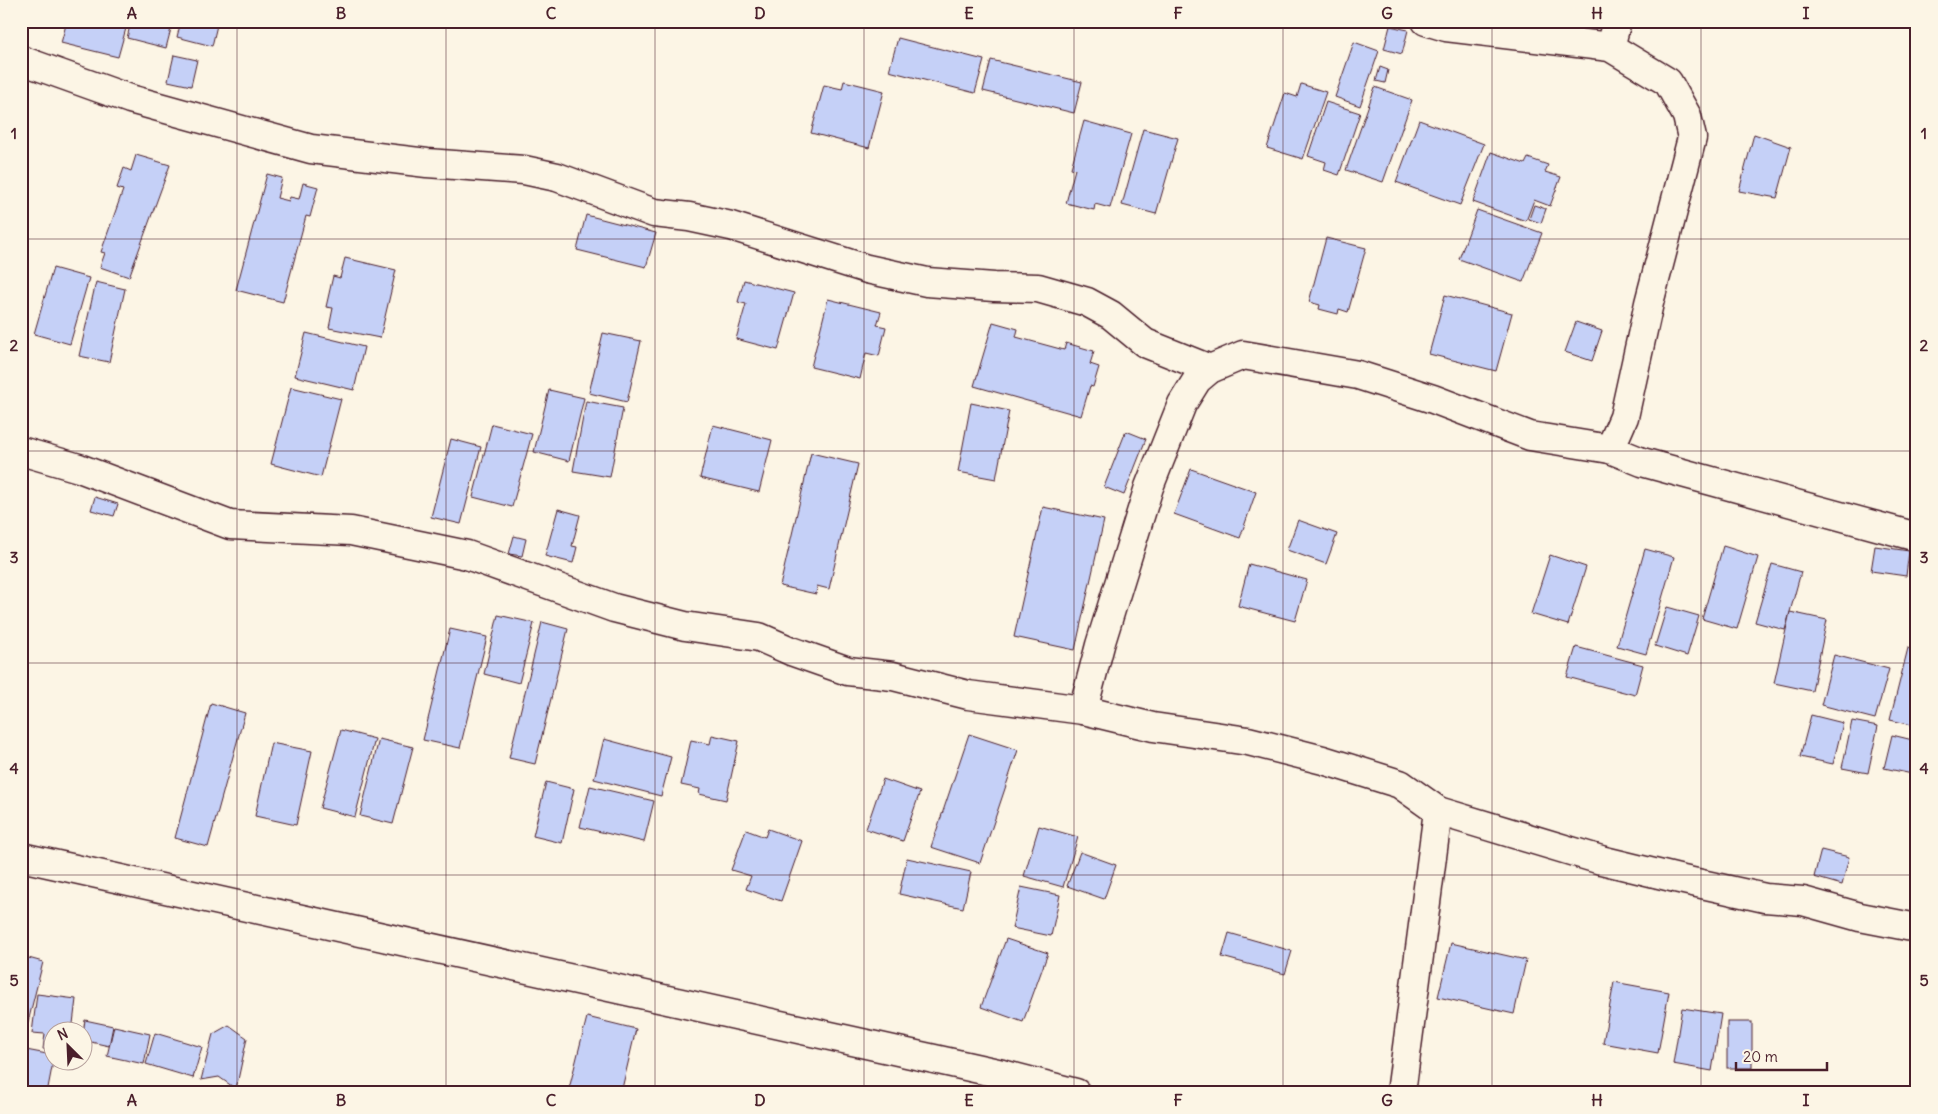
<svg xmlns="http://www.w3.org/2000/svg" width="1938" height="1114" viewBox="0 0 1938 1114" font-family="Delius,sans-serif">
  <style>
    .building { fill: #c5d0f7; stroke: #4a1f2b }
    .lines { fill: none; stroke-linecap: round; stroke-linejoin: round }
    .street-casing { stroke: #4a1f2b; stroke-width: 31 }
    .street { stroke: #fcf5e5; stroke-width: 28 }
    .grid { fill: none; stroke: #4a1f2b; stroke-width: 1; stroke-opacity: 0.55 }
    .neatline { fill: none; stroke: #4a1f2b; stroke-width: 2 }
    .grid-label { font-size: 16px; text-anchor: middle; font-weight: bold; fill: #4a1f2b }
  </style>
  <rect width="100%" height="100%" fill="#fcf5e5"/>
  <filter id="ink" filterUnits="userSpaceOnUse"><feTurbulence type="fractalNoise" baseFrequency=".02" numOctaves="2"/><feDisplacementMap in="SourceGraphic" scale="10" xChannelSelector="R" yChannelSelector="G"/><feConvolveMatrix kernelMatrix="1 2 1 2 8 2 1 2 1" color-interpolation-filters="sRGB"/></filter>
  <g filter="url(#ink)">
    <g class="building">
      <path d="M67,21H128L118,57L61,43Z"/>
      <path d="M131,21H173L166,48L127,38Z"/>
      <path d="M181,21H218L212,46L177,37Z"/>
      <path d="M1390,26L1408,30L1402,54L1384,49Z"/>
      <path d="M898,38L984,60L975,93L889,71Z"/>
      <path d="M1354,42L1379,51L1360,106L1335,97Z"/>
      <path d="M174,55L197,60L191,86L168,81Z"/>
      <path d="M991,60L1082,82L1074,113L983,91Z"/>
      <path d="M1380,67L1388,70L1385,83L1376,81Z"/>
      <path d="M844,81L884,91L869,148L811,133L824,85L842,89Z"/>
      <path d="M1301,84L1326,92L1303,159L1267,148L1285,93L1297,97Z"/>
      <path d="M1375,87L1412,100L1383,182L1346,170Z"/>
      <path d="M1326,102L1360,113L1339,175L1324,170L1326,162L1308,156Z"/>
      <path d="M1419,120L1484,144L1460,205L1396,182Z"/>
      <path d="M1084,121L1131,134L1110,208L1095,204L1094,210L1066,203L1075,169L1071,168Z"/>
      <path d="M1143,129L1178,138L1156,214L1122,205Z"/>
      <path d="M1754,134L1791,147L1777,198L1739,191Z"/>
      <path d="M1491,152L1525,164L1528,158L1548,165L1545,172L1561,177L1550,206L1534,200L1526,221L1473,202Z"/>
      <path d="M136,155L170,165L129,277L100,267L105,253L101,252L123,190L117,188L124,168L131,171Z"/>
      <path d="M267,174L282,178L277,198L289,201L290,197L299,199L303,183L318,187L310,217L306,216L283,302L236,290Z"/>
      <path d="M1534,205L1546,209L1541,223L1529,219Z"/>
      <path d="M1477,210L1542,233L1523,282L1459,259Z"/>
      <path d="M586,215L656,233L646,267L577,250Z"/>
      <path d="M1326,238L1366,248L1348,312L1339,309L1338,314L1319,309L1320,305L1309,302Z"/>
      <path d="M345,258L396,270L380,338L329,328L333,308L326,307L333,276L340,278Z"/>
      <path d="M53,268L89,278L70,344L34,334Z"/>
      <path d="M744,280L794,293L778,350L736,339L746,304L738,302Z"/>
      <path d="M96,282L125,289L109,362L79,356Z"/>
      <path d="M1445,295L1512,313L1496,371L1429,354Z"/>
      <path d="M828,299L881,312L877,325L886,327L879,356L866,353L860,379L811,367Z"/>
      <path d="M993,322L1018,329L1016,337L1064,350L1066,343L1094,351L1090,364L1099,367L1093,387L1090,386L1081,416L974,386Z"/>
      <path d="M1576,322L1602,331L1592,361L1565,352Z"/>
      <path d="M306,333L364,347L354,390L295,376Z"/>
      <path d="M603,333L641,341L627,402L589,393Z"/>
      <path d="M291,387L341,399L321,477L271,464Z"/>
      <path d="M549,390L584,398L569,461L534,452Z"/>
      <path d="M586,401L623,408L610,477L573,471Z"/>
      <path d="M971,403L1009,411L996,479L958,472Z"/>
      <path d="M492,424L532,434L512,507L473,497Z"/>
      <path d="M713,425L772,440L759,492L700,478Z"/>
      <path d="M1126,431L1146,439L1124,495L1104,487Z"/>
      <path d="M451,439L481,447L461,524L431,517Z"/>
      <path d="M811,453L858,464L829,589L817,586L816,594L780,586Z"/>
      <path d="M1191,469L1256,492L1240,538L1174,514Z"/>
      <path d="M95,497L118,504L114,516L91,510Z"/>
      <path d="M1043,507L1104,520L1075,650L1014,637Z"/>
      <path d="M558,509L580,515L572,546L577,547L573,563L545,556Z"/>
      <path d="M1298,520L1337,534L1326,564L1287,550Z"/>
      <path d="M514,536L526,539L522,556L509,554Z"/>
      <path d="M1723,546L1758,557L1737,629L1702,619Z"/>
      <path d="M1875,546L1909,551L1906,576L1871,571Z"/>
      <path d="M1645,549L1674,557L1646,654L1617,646Z"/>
      <path d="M1550,555L1586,567L1568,625L1531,614Z"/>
      <path d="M1249,564L1307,580L1295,621L1238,606Z"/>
      <path d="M1772,564L1801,572L1785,630L1755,622Z"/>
      <path d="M1667,607L1699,616L1687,656L1655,646Z"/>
      <path d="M1790,612L1827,620L1812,691L1774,683Z"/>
      <path d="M498,615L534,623L519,683L484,674Z"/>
      <path d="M542,622L568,629L535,764L509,758Z"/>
      <path d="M450,629L487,637L460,748L423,740Z"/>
      <path d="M1576,647L1643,665L1635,695L1567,677Z"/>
      <path d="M1908,648L1917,650V726L1890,720Z"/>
      <path d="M1834,655L1889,669L1875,719L1821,705Z"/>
      <path d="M211,703L245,713L208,847L175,838Z"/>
      <path d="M1811,715L1843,723L1833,764L1800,757Z"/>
      <path d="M1852,721L1878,726L1868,773L1842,768Z"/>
      <path d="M341,730L375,739L355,817L320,808Z"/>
      <path d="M969,734L1018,750L980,863L931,847Z"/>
      <path d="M712,735L739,741L726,800L699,794L700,789L681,785L691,740L710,744Z"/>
      <path d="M1892,735L1917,741V775L1884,768Z"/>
      <path d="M379,739L413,747L393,824L360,816Z"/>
      <path d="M604,739L671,757L661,796L594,779Z"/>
      <path d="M271,743L312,751L296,825L255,816Z"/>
      <path d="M883,779L920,792L903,841L866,829Z"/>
      <path d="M546,782L574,789L562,843L533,836Z"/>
      <path d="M590,786L654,801L644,842L580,827Z"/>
      <path d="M1039,826L1078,837L1063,887L1024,876Z"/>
      <path d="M768,829L802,841L781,901L746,889L751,876L731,870L746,830L765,837Z"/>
      <path d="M1821,850L1849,857L1842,885L1814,877Z"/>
      <path d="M1080,852L1116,865L1104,899L1067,886Z"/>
      <path d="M907,858L971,872L963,908L899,894Z"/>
      <path d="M1021,887L1060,895L1051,936L1012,928Z"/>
      <path d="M1229,933L1292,951L1285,974L1222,957Z"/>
      <path d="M1006,939L1048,953L1023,1022L981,1007Z"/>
      <path d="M1451,943L1526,960L1514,1014L1438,997Z"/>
      <path d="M21,956L43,962L27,1026L21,1024Z"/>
      <path d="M1614,982L1669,992L1658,1053L1603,1043Z"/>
      <path d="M37,994L76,999L72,1032H52V1050L43,1049L45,1034L32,1033Z"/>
      <path d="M1682,1008L1721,1014L1712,1071L1673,1064Z"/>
      <path d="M587,1017L636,1029L621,1093H568Z"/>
      <path d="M85,1020L113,1026L109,1046L82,1040Z"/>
      <rect x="1727" y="1022" width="25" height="46"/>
      <path d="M229,1025L247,1038L236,1089L219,1077L201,1080L213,1034Z"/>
      <path d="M114,1026L150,1034L144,1064L107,1056Z"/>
      <path d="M155,1033L202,1047L193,1078L146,1064Z"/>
      <path d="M21,1049L52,1055L53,1062L47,1093H21Z"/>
    </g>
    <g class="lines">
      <g class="street-casing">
        <g id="street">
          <path d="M1426,21L1446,27L1610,47L1668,82L1687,116L1692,138L1649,303L1624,417L1610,449"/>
          <path d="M1610,47L1617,21"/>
          <path d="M21,60L130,99L311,149L427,163L524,170L557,177L654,213L689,217L731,226L867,269L927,282L994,287L1038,288L1087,302L1111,315L1145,343L1210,369"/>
          <path d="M21,451L79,468L230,525L351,531L467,555L614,608L685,626L759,637L791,651L848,671L893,676L968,695L1083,710L1153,727L1248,741L1323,760L1400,784L1438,811L1401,1093"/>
          <path d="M1083,710L1100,645L1149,487L1182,404L1197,380L1210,369L1243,355L1358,375L1433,399L1530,436L1610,449L1642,462L1917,537"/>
          <path d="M1438,811L1601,860L1679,879L1765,898L1803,901L1860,917L1917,928"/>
          <path d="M21,857L1002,1074L1076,1093"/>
        </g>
      </g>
      <use href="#street" class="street"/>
    </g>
  </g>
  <path class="grid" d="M237,21V1093M446,21V1093M655,21V1093M864,21V1093M1074,21V1093M1283,21V1093M1492,21V1093M1701,21V1093M21,239H1917M21,451H1917M21,663H1917M21,875H1917"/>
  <rect width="1938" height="1114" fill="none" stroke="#fcf5e5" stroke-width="55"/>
  <g transform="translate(68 1046) rotate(336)"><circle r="24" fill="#fcf5e5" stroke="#b59f9b"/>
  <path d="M0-4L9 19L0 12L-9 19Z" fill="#4a1f2b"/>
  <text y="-8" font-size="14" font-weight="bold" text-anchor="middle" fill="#4a1f2b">N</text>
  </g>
  <path d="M1736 1062v8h91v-8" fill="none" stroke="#4a1f2b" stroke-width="2.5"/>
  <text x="1743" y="1062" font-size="15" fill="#4a1f2b" stroke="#fcf5e5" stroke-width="4" paint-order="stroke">20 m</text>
  <rect x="28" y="28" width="1882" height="1058" class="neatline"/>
  <g class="grid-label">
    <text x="132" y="19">A</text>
    <text x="341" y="19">B</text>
    <text x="551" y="19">C</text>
    <text x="760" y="19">D</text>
    <text x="969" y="19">E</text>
    <text x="1178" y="19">F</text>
    <text x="1387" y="19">G</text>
    <text x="1597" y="19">H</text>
    <text x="1806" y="19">I</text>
    <text x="14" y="139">1</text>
    <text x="1924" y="139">1</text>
    <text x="14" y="351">2</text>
    <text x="1924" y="351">2</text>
    <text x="14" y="563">3</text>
    <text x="1924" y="563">3</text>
    <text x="14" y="774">4</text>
    <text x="1924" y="774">4</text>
    <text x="14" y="986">5</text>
    <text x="1924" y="986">5</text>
    <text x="132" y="1106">A</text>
    <text x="341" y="1106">B</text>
    <text x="551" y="1106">C</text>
    <text x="760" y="1106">D</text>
    <text x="969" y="1106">E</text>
    <text x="1178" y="1106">F</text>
    <text x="1387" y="1106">G</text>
    <text x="1597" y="1106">H</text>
    <text x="1806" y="1106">I</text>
  </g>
</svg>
